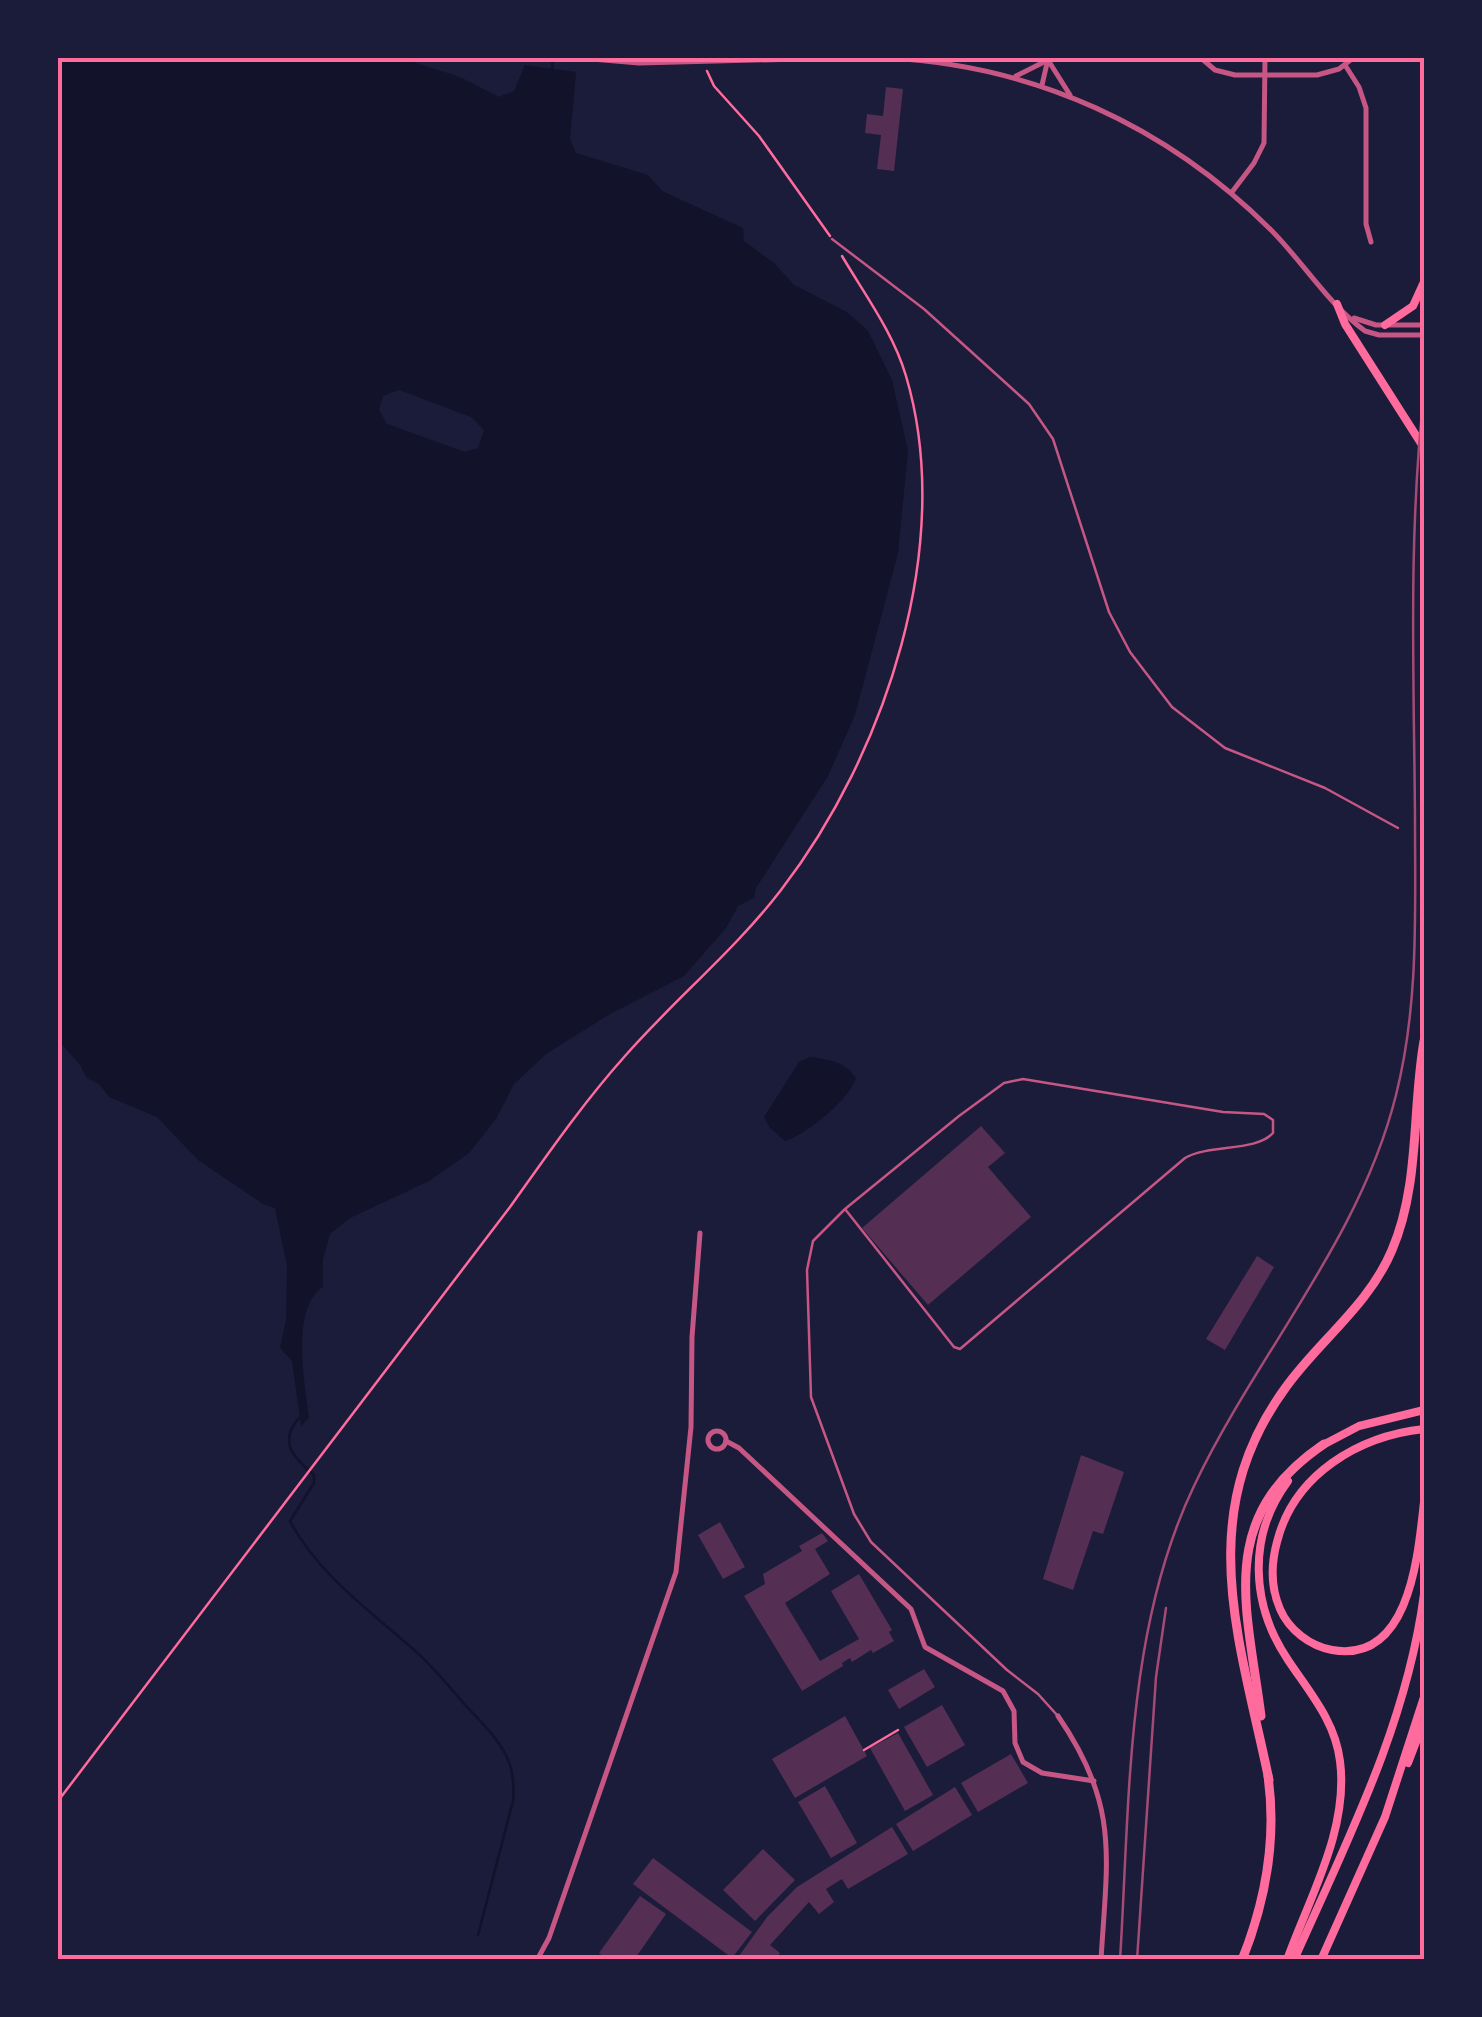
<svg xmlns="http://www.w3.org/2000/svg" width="1482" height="2017" viewBox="0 0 1482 2017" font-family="'Space Grotesk',sans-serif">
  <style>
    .water { fill: #12122b }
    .pier { fill: #1b1b3a }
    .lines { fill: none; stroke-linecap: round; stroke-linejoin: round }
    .stream { stroke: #12122b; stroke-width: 2.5 }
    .building { fill: #542f53 }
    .path { stroke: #ff6b9d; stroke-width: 2.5 }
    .service { stroke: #c65784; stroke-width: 2.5 }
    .minor { stroke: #c65784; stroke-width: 5 }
    .primary { stroke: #ff6b9d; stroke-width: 8 }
    .motorway { stroke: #ff6b9d; stroke-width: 9 }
    .rail { stroke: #a44b75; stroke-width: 2.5 }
    .neatline { fill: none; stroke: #ff6b9d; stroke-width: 4 }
  </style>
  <rect width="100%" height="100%" fill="#1b1b3a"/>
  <g class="water">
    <path d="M58,58H401L460,77L499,97L514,91L525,65L576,72L570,139L576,153L648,175L662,191L743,228L744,241L774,263L794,285L847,312L868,331L892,380L908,451L898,553L855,715L828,776L756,888L754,898L738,906L726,928L684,976L610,1014L546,1054L514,1084L496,1119L469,1153L429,1181L350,1218L330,1234L323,1259V1287C290,1308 305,1385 309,1418L301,1426L292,1361L280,1348L286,1320L287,1266L275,1208L263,1204L198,1160L157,1117L109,1097L99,1084L87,1078L80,1065L58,1040Z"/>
    <path d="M810,1057C829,1060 845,1061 856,1078C849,1100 807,1134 785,1141L770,1128L764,1117L799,1062Z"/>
  </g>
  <path class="pier" d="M399,390L471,417L484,430L478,448L465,452L387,424L379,410L383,396Z"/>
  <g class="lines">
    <g class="stream">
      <path d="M552,69L553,58"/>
      <path d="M299,1418C278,1442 293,1457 314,1475V1483L290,1521C318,1574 370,1611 414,1650C433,1666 450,1688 467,1707C482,1723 501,1741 509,1762C514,1775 514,1788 513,1801L478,1935"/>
    </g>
  </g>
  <g class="building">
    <path d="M886,87L903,89L894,171L877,169L881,135L865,133L867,114L883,116Z"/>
    <path d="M981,1126L1005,1153L988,1167L1031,1217L928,1305L862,1228Z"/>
    <path d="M1257,1256L1274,1267L1225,1350L1206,1339Z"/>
    <path d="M1081,1455L1124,1472L1103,1534L1093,1531L1073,1590L1043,1579Z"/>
    <path d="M720,1522L745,1567L723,1579L698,1535Z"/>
    <path d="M822,1533L828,1541L815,1549L830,1574L785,1603L820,1661L859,1639L831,1591L859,1574L892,1630L889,1632L894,1641L873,1653L871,1650L852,1662L850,1658L842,1663L843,1666L802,1691L744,1596L765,1584L763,1574L802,1551L799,1546Z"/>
    <path d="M924,1669L935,1687L899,1709L888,1690Z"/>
    <path d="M942,1705L965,1745L927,1767L904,1727Z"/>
    <path d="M845,1716L867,1756L795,1798L772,1759Z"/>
    <path d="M898,1733L933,1795L905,1811L870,1748Z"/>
    <path d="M1011,1754L1028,1783L978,1812L961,1783Z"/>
    <path d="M825,1786L857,1843L831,1858L798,1802Z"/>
    <path d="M955,1787L972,1815L913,1851L896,1824Z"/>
    <path d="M892,1827L908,1854L848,1889L842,1879L826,1889L834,1902L819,1914L809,1902L770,1945L780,1953L775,1960H736L767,1917L797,1887Z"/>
    <path d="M763,1849L795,1880L755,1921L723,1890Z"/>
    <path d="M653,1858L752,1932L732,1958L633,1884Z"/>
    <path d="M640,1896L666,1914L634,1960H607L599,1953Z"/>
  </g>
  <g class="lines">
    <g class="path">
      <path d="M707,71L714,86L759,136L830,236"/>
      <path d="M864,1750L898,1730"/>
      <path d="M58,1801L510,1207C547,1155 583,1103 625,1056C675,999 735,950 781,890C885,755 956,544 906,376C893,332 865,295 842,256"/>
    </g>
    <g class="service">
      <path d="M832,239L924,309L1029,404L1053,439L1109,612L1130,652L1172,707L1225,748L1325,788L1398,828"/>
      <path d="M845,1209L954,1347L960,1349L1185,1158C1209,1144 1256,1152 1273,1133V1120L1264,1114L1223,1112L1023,1079L1004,1083L959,1116L845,1209L813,1241L807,1270L811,1397L854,1514L871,1542L1007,1670L1038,1694L1057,1715"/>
    </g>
    <g class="minor">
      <path d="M580,58L639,63L837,58"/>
      <path d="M887,58C1034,65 1167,126 1271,230C1303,262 1328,304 1365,331L1379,335H1424"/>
      <path d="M1201,58L1215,70L1235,75H1317L1339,69L1353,58"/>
      <path d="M1345,65L1359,87L1366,108V224L1371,242"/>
      <path d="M1016,76L1048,60L1070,95"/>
      <path d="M1042,85L1048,59"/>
      <path d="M1232,192L1254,163L1264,143L1265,58"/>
      <path d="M1354,318L1376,325H1424"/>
      <circle cx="717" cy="1440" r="9"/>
      <path d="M726,1441L739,1448L911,1609L925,1647L1003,1691L1014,1711L1015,1743L1023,1762L1042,1773L1094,1781"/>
      <path d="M1058,1716C1120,1806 1107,1857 1101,1960"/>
      <path d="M537,1960L549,1938L676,1572L691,1427L692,1337L700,1233"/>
    </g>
    <g class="primary">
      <path d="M1337,304L1345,324L1424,448"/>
      <path d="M1385,325L1413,306L1424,282"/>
      <path d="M1424,1429C1359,1436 1294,1474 1277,1542C1271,1564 1271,1588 1280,1609C1289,1630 1310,1646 1332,1650C1410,1664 1418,1555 1424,1502"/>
      <path d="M1321,1446L1359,1426L1424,1410"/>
      <path d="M1408,1763L1424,1721"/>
      <path d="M1287,1960C1309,1898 1349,1830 1340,1761C1335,1721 1310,1693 1288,1660C1251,1605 1247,1536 1288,1481"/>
      <path d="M1294,1960C1347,1841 1407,1724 1424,1594"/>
      <path d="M1321,1960L1385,1817L1424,1697"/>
    </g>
    <g class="motorway">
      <path d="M1261,1716C1247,1606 1215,1518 1324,1444"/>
      <path d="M1269,1780C1240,1640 1192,1515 1286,1387C1320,1340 1369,1305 1392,1250C1420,1185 1412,1109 1424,1041"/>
      <path d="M1242,1960C1266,1900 1277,1840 1268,1776"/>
    </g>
    <g class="rail">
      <path d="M1120,1960C1130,1803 1125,1630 1194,1486C1257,1353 1360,1240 1396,1095C1419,1004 1415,912 1415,819C1414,677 1408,535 1424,394"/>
      <path d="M1137,1960L1156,1677L1166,1608"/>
    </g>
  </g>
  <rect width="1482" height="2017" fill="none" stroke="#1b1b3a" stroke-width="120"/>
  <rect x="60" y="60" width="1362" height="1897" class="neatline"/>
</svg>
